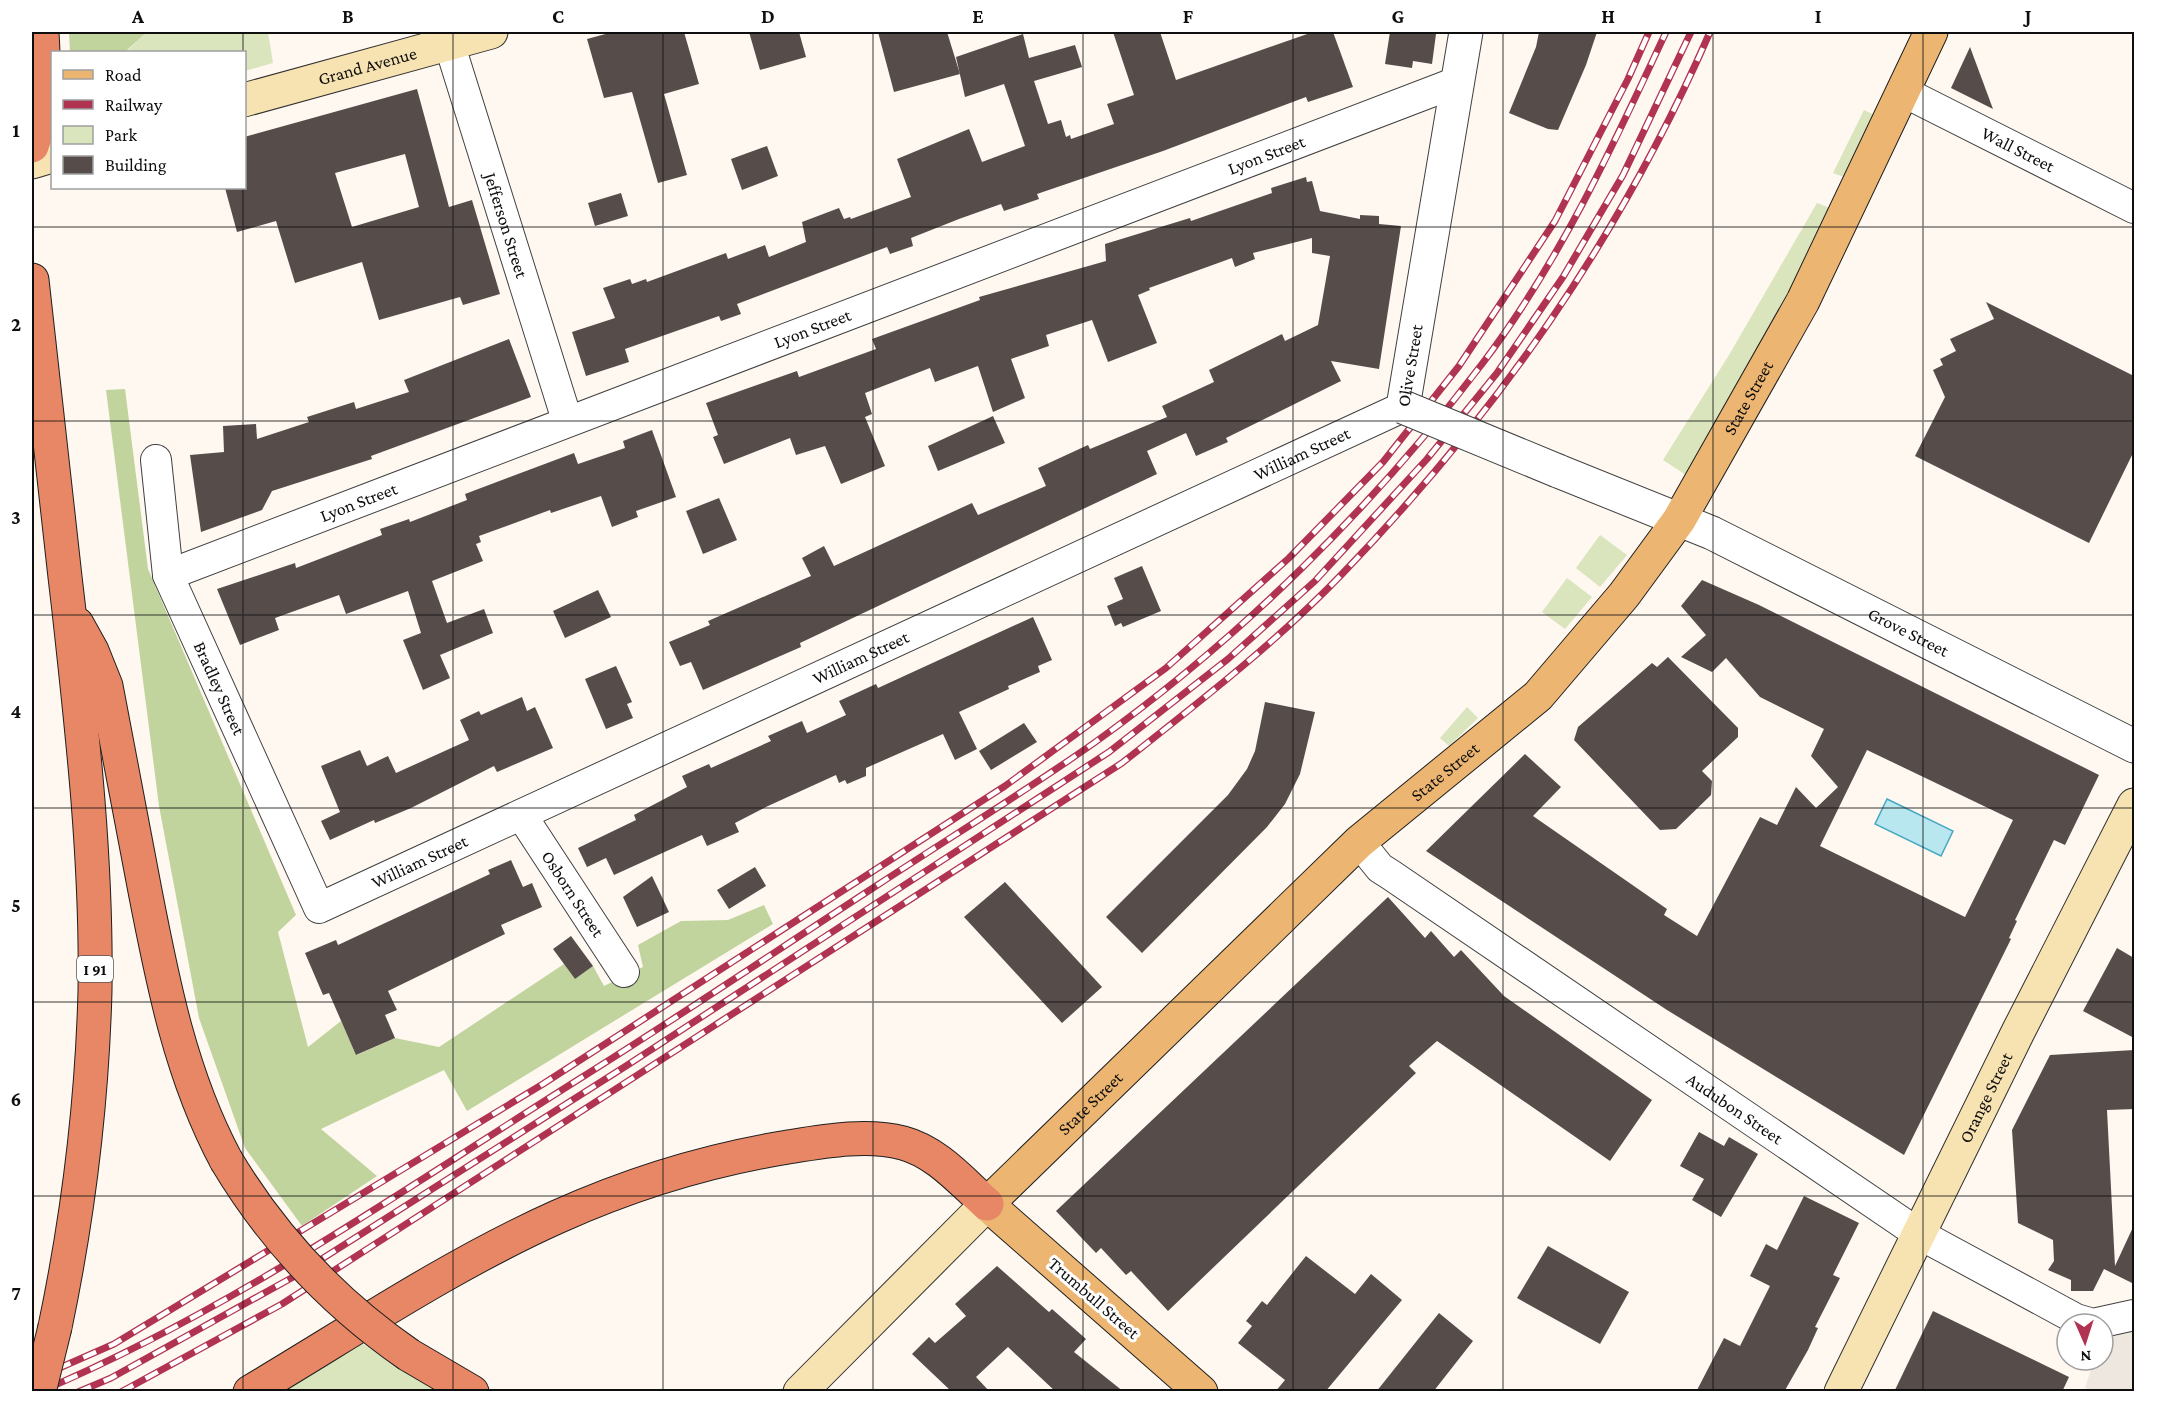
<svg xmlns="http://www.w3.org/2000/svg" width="2166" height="1423" viewBox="0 0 2166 1423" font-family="'Crimson Pro',serif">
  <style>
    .green { fill: #dae5bd }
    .forest { fill: #c1d49d }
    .plaza { fill: #eee7df }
    .water { fill: #b9e7f0; stroke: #47a8c1; stroke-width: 1.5 }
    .building { fill: #564d4b; fill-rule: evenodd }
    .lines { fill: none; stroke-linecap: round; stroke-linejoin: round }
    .minor-casing { stroke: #414141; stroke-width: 32 }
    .tertiary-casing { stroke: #414141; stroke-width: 35 }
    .secondary-casing { stroke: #303030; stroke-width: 35 }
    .primary-casing { stroke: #1f1f1f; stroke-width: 35 }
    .motorway-casing { stroke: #1f1f1f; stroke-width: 35 }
    .minor { stroke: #fff; stroke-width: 30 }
    .tertiary { stroke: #fff; stroke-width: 33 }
    .secondary { stroke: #f7e2b1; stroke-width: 33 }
    .primary { stroke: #ecb672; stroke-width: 33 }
    .motorway { stroke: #e78765; stroke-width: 33 }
    .rail-casing { stroke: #b13352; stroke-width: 7 }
    .rail { stroke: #fff; stroke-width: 4.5; stroke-dasharray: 14; stroke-linecap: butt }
    .tertiary-bridge-casing { stroke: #414141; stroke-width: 35; stroke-linecap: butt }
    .motorway-bridge-casing { stroke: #1f1f1f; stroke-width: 35; stroke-linecap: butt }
    .tertiary-bridge { stroke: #fff; stroke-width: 33 }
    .motorway-bridge { stroke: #e78765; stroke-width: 33 }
    .grid { fill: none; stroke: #0e0e0e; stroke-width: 1.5; stroke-opacity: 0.55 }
    .labels { text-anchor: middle; stroke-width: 6; stroke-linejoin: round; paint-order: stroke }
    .shield { fill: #fff; stroke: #565656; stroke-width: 1.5 }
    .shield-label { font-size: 16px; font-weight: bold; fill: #0e0e0e }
    .street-label { font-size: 18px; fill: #0e0e0e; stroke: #fff }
    .neatline { fill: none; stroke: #0e0e0e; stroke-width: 2 }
    .grid-label { font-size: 20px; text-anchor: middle; font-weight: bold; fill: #0e0e0e }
  </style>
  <rect width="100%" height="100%" fill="#fef8f0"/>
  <g class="green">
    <path d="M147,32H268L273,63L245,71L244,52H126Z"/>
    <path d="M1864,110L1874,115L1844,177L1833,173Z"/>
    <path d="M1817,203L1830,208L1794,285L1689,477L1663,460L1729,355Z"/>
    <path d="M1600,535L1627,555L1600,587L1576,568Z"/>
    <path d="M1567,578L1592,597L1565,629L1542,612Z"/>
    <path d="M1467,707L1478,718L1449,746L1440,738Z"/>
    <path d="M354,1338L397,1367L443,1391L267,1392Z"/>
  </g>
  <g class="forest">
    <path d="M69,32H147L125,52H70Z"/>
    <path d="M125,389L148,569L296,915L278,932L308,1047L341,1021L357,1055L395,1038L439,1047L564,964L575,979L593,966L604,986L643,967L638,945L681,921L728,920L764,905L773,924L467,1111L444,1070L321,1129L377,1176L302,1226L245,1148L199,1018L159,806L106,390Z"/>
  </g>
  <path class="plaza" d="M2134,1327V1391H2093L2085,1388L2094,1360H2103V1335Z"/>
  <path class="water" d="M1887,799L1953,831L1941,856L1875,824Z"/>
  <g class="building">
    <path d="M613,32H684L699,84L664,94L687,175L658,183L632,92L604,98L587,39Z"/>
    <path d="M749,32H799L806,57L760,70Z"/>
    <path d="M878,32H947L960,74L894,92Z"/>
    <path d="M1113,32H1160L1176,80L1313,32H1333L1353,87L1308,102L1306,97L1163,151L1037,194L1039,199L1004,211L1001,204L959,219L911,238L913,246L890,254L887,247L737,304L741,314L721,321L719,316L625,349L629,362L586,376L572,332L615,318L603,288L630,279L632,284L646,279L647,282L726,253L728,259L765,245L769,257L806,242L802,222L839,208L844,219L850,217L851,219L911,197L897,159L969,129L982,162L1025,146L1004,84L965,97L956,57L1023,34L1029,58L1075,45L1082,67L1034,81L1048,124L1061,120L1066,137L1070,135L1071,139L1114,124L1107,104L1134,95Z"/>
    <path d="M1390,32L1436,34L1432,64L1413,61L1412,68L1385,64Z"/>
    <path d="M1539,32H1597L1586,65L1558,130L1548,129L1509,113L1536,47Z"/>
    <path d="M1970,47L1993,109L1951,88Z"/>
    <path d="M417,89L449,207L472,200L500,294L463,305L460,297L379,320L362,262L295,283L276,221L237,232L225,188H244V137ZM405,154L419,207L352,227L335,173Z"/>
    <path d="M767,146L778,176L742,190L731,159Z"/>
    <path d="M1306,177L1307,182L1312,181L1320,211L1360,219V215L1379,216V224L1401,226L1379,369L1331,361L1341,381L1226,438L1228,442L1196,456L1186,433L1147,451L1157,474L800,643L801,647L703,690L691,662L680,666L669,642L710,625L708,621L811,576L802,558L824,546L834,566L972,503L978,515L1046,486L1038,468L1088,445L1090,449L1167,417L1162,406L1214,382L1209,370L1282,334L1285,341L1318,325L1330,256L1312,253V238L1253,253L1255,259L1235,267L1232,258L1149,288L1150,290L1138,295L1157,343L1108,362L1092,320L1046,335L1049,346L1011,359L1025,398L993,412L978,366L935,382L930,368L865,393L872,414L865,417L885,466L841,484L825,446L796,455L790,438L724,464L713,437L718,435L706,403L797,371L799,377L876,349L872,339L980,300L979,297L1106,261L1105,244L1190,218L1191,221L1272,193L1271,188Z"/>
    <path d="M621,193L628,216L595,226L588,203Z"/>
    <path d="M1986,302L2134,376V451L2089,543L1915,456L1945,397L1933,370L1943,365L1940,359L1956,351L1950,339L1994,319Z"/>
    <path d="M509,339L531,397L371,456L372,459L272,491L262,510L201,532L190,455L224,452L223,426L256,424L257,439L309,422L307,417L354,402L356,409L409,392L404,380Z"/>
    <path d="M993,416L1005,443L938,471L928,446Z"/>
    <path d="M652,430L676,497L636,511L638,517L612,527L601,496L551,513L550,510L479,536L481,542L476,544L483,561L432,581L447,623L484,609L493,633L440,655L450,678L423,690L403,640L421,633L408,591L346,614L339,595L275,618L279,630L240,645L217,589L295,563L296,568L382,535L380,529L409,519L410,522L467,500L465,494L574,453L578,464L625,448L623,441Z"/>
    <path d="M719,498L737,540L703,554L686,511Z"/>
    <path d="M1142,566L1161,611L1123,627L1121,623L1115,626L1107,606L1123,599L1114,578Z"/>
    <path d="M1702,580L1759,605L2099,775L2065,845L2054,840L2015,920L2017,921L2009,938L2011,939L1904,1155L1667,1010L1426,851L1525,754L1561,787L1533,816L1667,909L1664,915L1697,936L1760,817L1777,825L1796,787L1816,808L1838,787L1811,756L1824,729L1760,697L1726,658L1712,672L1681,657L1706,635L1681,606ZM1867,750L2013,820L1965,917L1820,846Z"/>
    <path d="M598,590L611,617L565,638L553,611Z"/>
    <path d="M1033,617L1052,660L1038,666L1040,672L1008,686L1009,689L959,712L977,749L955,760L943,734L866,768V776L847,784L845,780L839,783L836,775L768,806L735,823L739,832L707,846L702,835L614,875L606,858L587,867L578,848L636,820L634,815L687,787L682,776L709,764L711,768L771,741L768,736L802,721L807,733L846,715L839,701L876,684L878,688Z"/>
    <path d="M1668,657L1738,728V737L1702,771L1712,781L1711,795L1676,829L1660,830L1574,740L1578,727L1652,663L1657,667Z"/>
    <path d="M616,666L632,702L627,704L633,718L606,729L585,679Z"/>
    <path d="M522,697L527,711L535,707L553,748L497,772L494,766L411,808L375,823L374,820L330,840L321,821L340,812L321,766L360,750L367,766L388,756L396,773L469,740L460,720L479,711L481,715Z"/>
    <path d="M1265,702L1315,712L1300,774L1285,804L1267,827L1142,953L1106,917L1228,795L1247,769L1255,751Z"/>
    <path d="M1024,723L1037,742L991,770L979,751Z"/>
    <path d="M511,860L523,887L532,883L542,907L501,925L505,934L388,991L397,1010L385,1015L395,1038L356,1055L329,993L323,995L305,953L336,940L338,945L490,874L488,870Z"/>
    <path d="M755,867L766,886L729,909L717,890Z"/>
    <path d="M652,876L669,912L637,927L623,897Z"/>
    <path d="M1005,882L1102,987L1062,1023L964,917Z"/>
    <path d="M1388,897L1425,938L1431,931L1454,957L1461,950L1504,996L1652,1100L1610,1161L1437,1041L1409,1066L1416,1073L1168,1311L1131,1271L1126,1275L1101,1248L1096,1253L1056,1211Z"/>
    <path d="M571,936L593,966L575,979L553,949Z"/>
    <path d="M2117,948L2134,958V1038L2083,1011Z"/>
    <path d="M2134,1050V1109L2107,1110L2115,1266L2134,1225V1284L2104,1269L2093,1291H2071V1280L2048,1270L2054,1261L2053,1240L2018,1223L2012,1130L2050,1055Z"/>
    <path d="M1699,1132L1724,1146L1729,1137L1758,1154L1721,1217L1692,1200L1704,1179L1680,1166Z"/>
    <path d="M1804,1196L1859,1223L1833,1275L1840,1278L1815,1327L1818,1328L1808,1350L1784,1392H1696L1724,1338L1740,1346L1770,1286L1750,1276L1766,1244L1777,1250Z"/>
    <path d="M1548,1246L1629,1292L1600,1344L1517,1298Z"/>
    <path d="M1306,1256L1355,1294L1371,1274L1402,1300L1325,1392H1275L1285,1380L1238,1343L1252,1326L1246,1321L1262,1301L1267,1305Z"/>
    <path d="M997,1266L1049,1312L1052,1309L1086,1339L1074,1352L1124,1392H1056L1008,1347L976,1377L990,1392H952L912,1354L929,1337L935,1343L966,1316L955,1304Z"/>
    <path d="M1933,1311L2069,1377L2062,1392H1894Z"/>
    <path d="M1439,1313L1473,1341L1433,1392H1376Z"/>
  </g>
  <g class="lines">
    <g class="minor-casing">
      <g id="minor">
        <path id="s1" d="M449,32V43L567,420"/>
        <path id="s2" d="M1902,91L2134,208"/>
        <path id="s3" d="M156,460L168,575L319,908L1403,407"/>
        <path id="s4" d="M168,575L1457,82"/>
        <path id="s5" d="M522,816L624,972"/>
        <path id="s6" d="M1359,842L1380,868L1391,875L1919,1234L2076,1319L2093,1324L2134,1315"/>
      </g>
    </g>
    <g class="tertiary-casing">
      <g id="tertiary">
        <path id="s7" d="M1403,407L1466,32"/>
        <path id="s8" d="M1558,471L1712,533L2134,746"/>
      </g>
    </g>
    <g class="secondary-casing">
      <g id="secondary">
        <path id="s9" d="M244,100L491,32"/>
        <path d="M32,162L52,156"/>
        <path d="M800,1392L987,1204"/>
        <path id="s10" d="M1841,1392L2018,1032L2134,805"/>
      </g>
    </g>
    <g class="primary-casing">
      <g id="primary">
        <path id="s11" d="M1201,1392L987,1204L1359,842L1538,696L1624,595L1679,520L1803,301L1931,32"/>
      </g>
    </g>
    <g class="motorway-casing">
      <g id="motorway">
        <path d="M32,146C47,107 44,72 42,32"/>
        <path d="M32,280C44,391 56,501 69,611C83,738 97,864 95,991C92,1104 78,1217 55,1327"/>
        <path d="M77,624L92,651L106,686C119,754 132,823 145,891C163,984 181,1076 226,1160"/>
        <path d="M409,1355L472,1392"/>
        <path d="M250,1392C351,1332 450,1265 557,1217C628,1185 705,1161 782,1148C820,1142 865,1133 903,1143C937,1152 962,1182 987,1204"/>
      </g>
    </g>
    <use href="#minor" class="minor"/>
    <use href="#tertiary" class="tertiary"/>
    <use href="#secondary" class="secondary"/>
    <use href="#primary" class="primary"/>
    <use href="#motorway" class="motorway"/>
    <g class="rail-casing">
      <g id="rail">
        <path d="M32,1380L114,1344L543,1084L1005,786L1166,668L1289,558L1383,462L1459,366L1555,221L1628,79L1649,32"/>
        <path d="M39,1392C233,1310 407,1187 584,1076C683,1014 779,949 876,886C949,838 1023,793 1094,743C1241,638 1373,507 1482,364C1559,263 1613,146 1666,32"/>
        <path d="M78,1392L111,1378L295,1276L626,1066L1109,752L1228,659L1315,581L1427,459L1497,373L1563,277L1623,175L1691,32"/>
        <path d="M121,1392L282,1304L1122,763C1198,703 1276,643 1343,573C1499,411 1620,238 1710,32"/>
      </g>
    </g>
    <use href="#rail" class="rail"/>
    <g class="tertiary-bridge-casing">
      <path id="tertiary-bridge" d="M1403,407L1558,471"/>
    </g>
    <g class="motorway-bridge-casing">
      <g id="motorway-bridge">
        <path d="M226,1160C272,1237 335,1304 409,1355"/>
        <path d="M39,1392L55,1327"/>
      </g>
    </g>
    <use href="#tertiary-bridge" class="tertiary-bridge"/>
    <use href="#motorway-bridge" class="motorway-bridge"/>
  </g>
  <path class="grid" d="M243,32V52M453,32V1392M663,32V1392M873,32V1392M1083,32V1392M1293,32V1392M1503,32V1392M1713,32V1392M1923,32V1392M243,188V1392M32,227H2134M32,421H2134M32,615H2134M32,808H2134M32,1002H2134M32,1196H2134"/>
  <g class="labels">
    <rect class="shield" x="77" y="956" width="36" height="26" rx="4.5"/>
    <g class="shield-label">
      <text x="95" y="975">I 91</text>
    </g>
    <g class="street-label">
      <text dy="6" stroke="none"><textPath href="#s9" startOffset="128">Grand Avenue</textPath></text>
      <text dy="6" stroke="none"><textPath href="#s2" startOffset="130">Wall Street</textPath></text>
      <text dy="6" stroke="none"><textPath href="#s4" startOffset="1176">Lyon Street</textPath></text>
      <text dy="6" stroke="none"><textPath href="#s1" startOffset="202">Jefferson Street</textPath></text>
      <text dy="6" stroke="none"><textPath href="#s4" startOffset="690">Lyon Street</textPath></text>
      <text dy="6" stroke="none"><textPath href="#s7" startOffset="42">Olive Street</textPath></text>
      <text dy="6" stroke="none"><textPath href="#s11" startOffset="1401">State Street</textPath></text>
      <text dy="6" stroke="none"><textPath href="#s3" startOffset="1564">William Street</textPath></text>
      <text dy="6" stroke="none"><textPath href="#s4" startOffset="204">Lyon Street</textPath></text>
      <text dy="6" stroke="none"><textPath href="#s8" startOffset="386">Grove Street</textPath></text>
      <text dy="6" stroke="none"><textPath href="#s3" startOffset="1078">William Street</textPath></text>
      <text dy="6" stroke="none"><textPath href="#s3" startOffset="240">Bradley Street</textPath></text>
      <text dy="6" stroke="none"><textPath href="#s11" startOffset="915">State Street</textPath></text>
      <text dy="6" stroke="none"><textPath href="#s3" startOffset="592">William Street</textPath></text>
      <text dy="6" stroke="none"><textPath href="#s5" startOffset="93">Osborn Street</textPath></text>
      <text dy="6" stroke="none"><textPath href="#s10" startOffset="328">Orange Street</textPath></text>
      <text dy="6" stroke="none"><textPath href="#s11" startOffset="429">State Street</textPath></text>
      <text dy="6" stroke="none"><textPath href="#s6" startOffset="462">Audubon Street</textPath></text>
      <text transform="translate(1094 1298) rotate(41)" y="6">Trumbull Street</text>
    </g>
  </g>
  <rect width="2166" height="1423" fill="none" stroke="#ffffff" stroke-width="66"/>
  <rect x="51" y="51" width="195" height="138" fill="#ffffff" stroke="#9f9f9f" stroke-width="1.5"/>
  <rect x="63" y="70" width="30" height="9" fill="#ecb672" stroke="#9f9f9f" stroke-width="1.5"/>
  <text x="105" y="81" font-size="18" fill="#0e0e0e">Road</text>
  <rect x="63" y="100" width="30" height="9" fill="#b13352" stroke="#9f9f9f" stroke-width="1.5"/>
  <text x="105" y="111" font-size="18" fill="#0e0e0e">Railway</text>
  <rect x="63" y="126" width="30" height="18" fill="#dae5bd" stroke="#9f9f9f" stroke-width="1.5"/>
  <text x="105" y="141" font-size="18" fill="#0e0e0e">Park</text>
  <rect x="63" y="156" width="30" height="18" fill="#564d4b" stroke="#9f9f9f" stroke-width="1.5"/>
  <text x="105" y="171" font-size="18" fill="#0e0e0e">Building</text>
  <g transform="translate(2085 1342) rotate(177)"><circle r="28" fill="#ffffff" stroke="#9f9f9f" stroke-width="1.5"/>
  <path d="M0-4.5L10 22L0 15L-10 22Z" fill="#b13352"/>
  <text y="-9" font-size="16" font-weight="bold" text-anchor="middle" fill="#0e0e0e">N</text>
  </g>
  <rect x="33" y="33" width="2100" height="1357" class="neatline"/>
  <g class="grid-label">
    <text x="138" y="23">A</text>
    <text x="348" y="23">B</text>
    <text x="558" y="23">C</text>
    <text x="768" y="23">D</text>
    <text x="978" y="23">E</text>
    <text x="1188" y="23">F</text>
    <text x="1398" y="23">G</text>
    <text x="1608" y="23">H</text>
    <text x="1818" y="23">I</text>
    <text x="2028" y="23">J</text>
    <text x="16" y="137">1</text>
    <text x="16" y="331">2</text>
    <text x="16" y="524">3</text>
    <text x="16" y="718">4</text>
    <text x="16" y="912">5</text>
    <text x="16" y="1106">6</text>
    <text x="16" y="1300">7</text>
  </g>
</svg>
